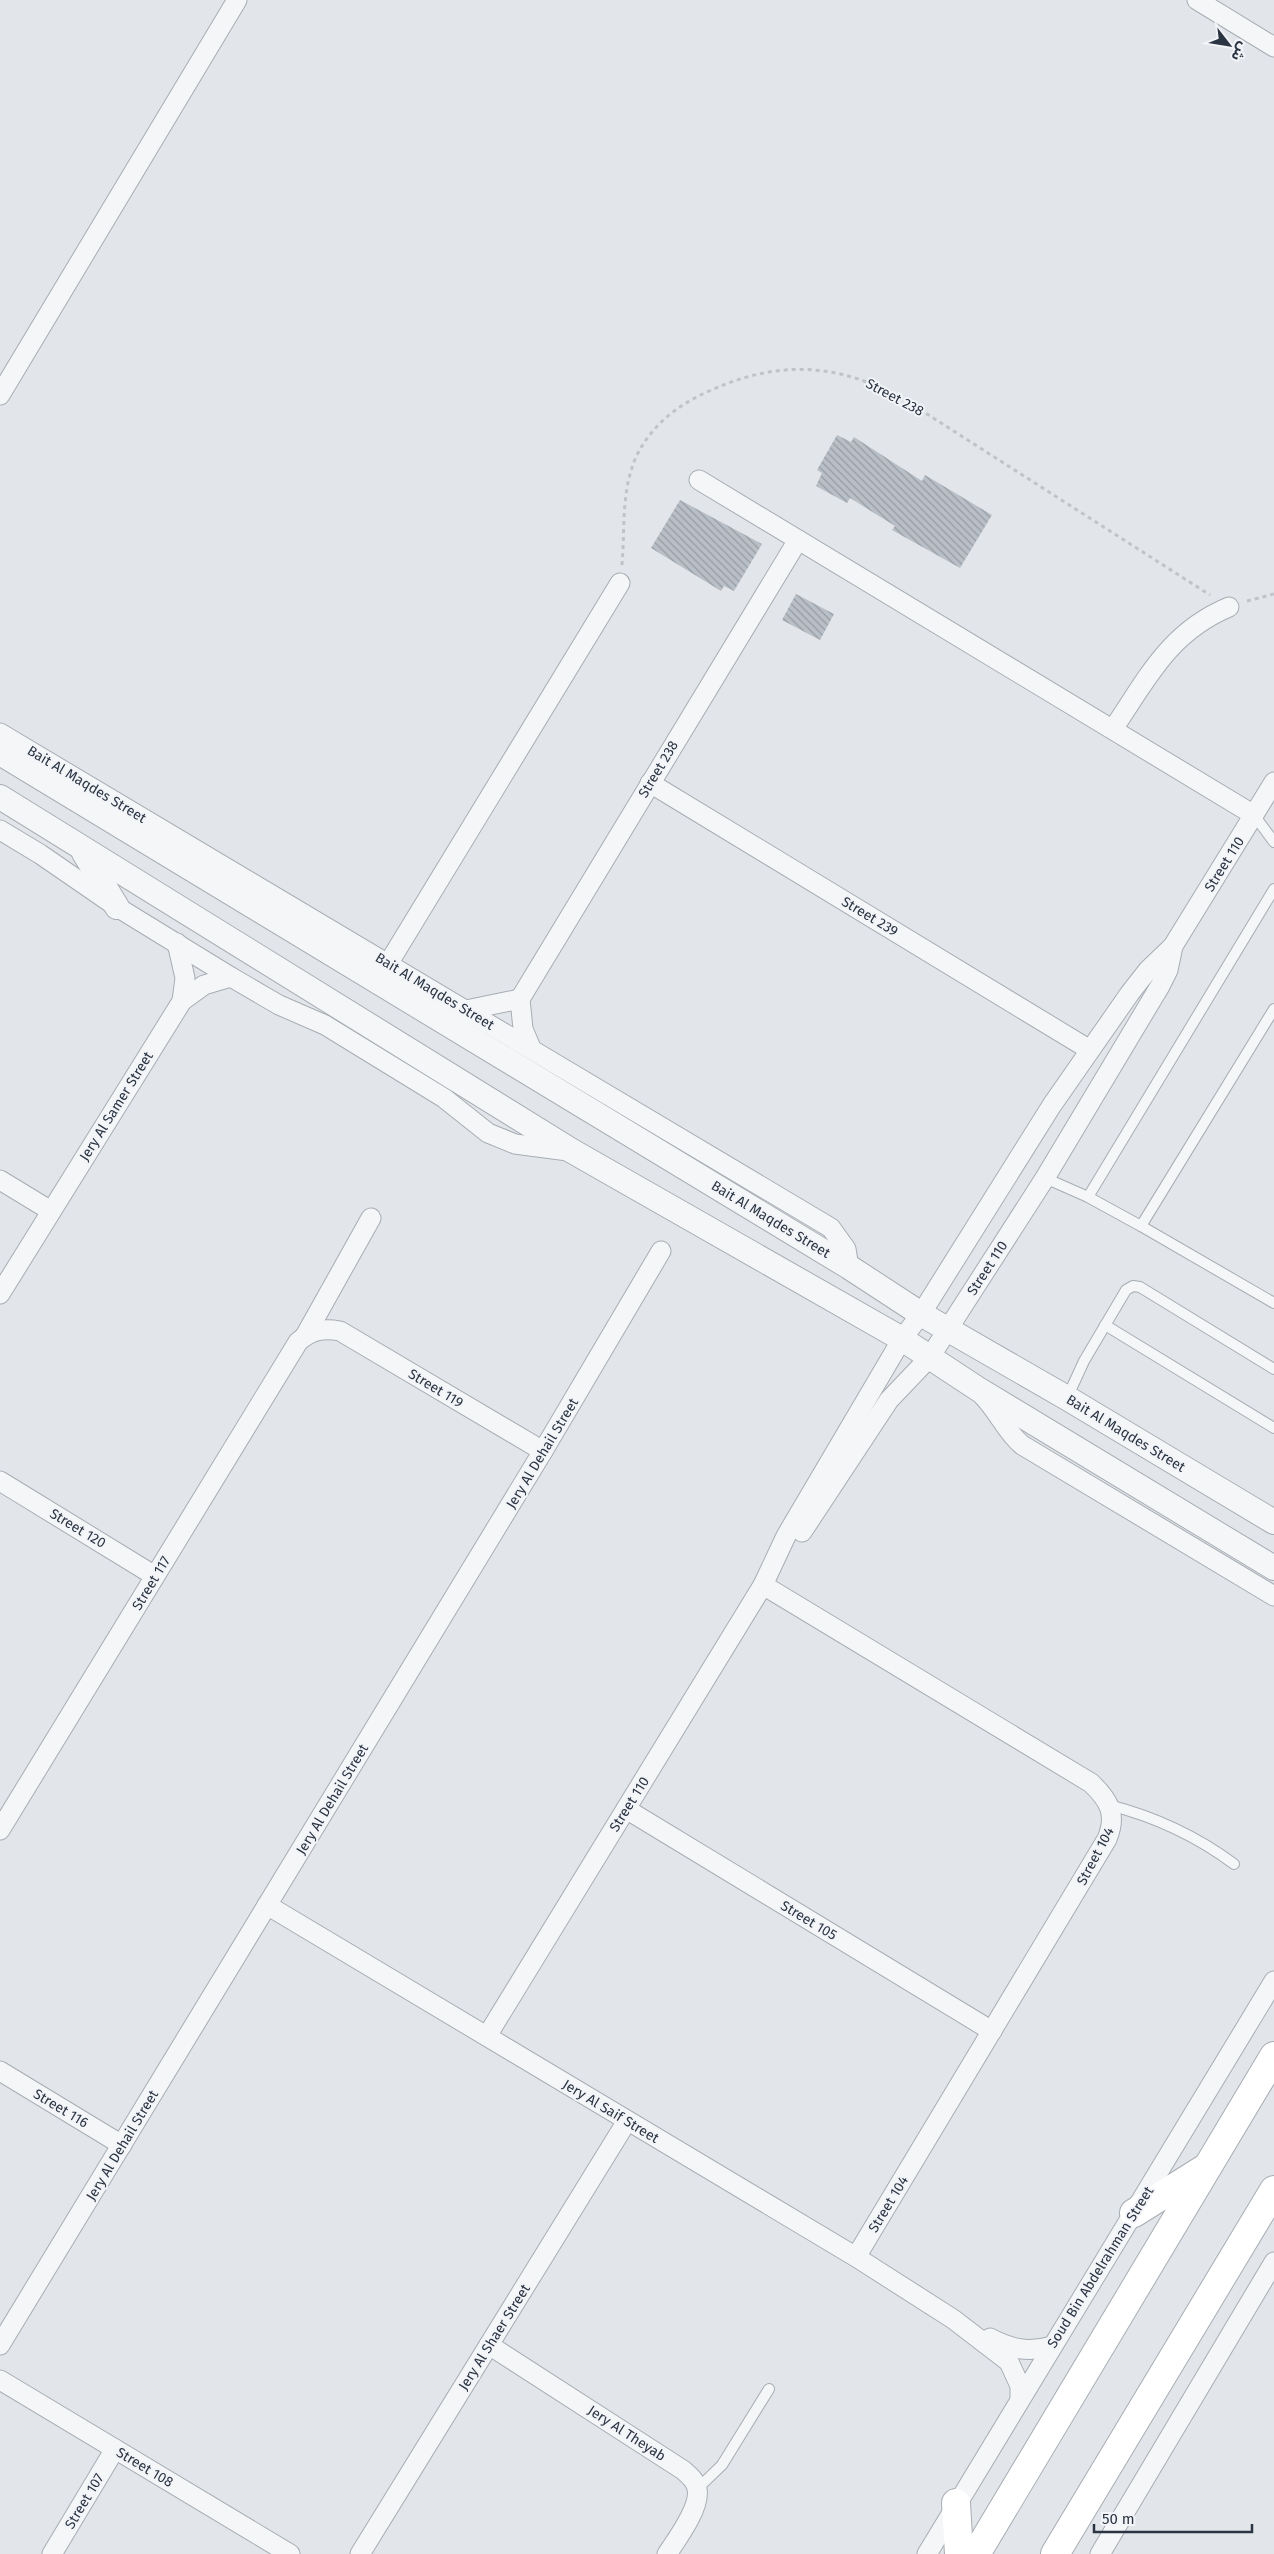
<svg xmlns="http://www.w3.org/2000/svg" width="1274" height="2554" viewBox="0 0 1274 2554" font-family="'Fira Sans','Noto Sans Arabic',sans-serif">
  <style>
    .building { fill: url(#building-back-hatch) }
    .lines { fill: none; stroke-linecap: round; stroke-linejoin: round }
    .service-casing { stroke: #a7adb4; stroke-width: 12 }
    .minor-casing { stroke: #a7adb4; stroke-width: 21 }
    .tertiary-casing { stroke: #a7adb4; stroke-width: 26 }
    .secondary-casing { stroke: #a7adb4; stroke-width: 30 }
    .path { stroke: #c0c4c9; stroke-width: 3; stroke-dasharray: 4 4; stroke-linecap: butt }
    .service { stroke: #f5f6f8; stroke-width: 10 }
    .minor { stroke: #f5f6f8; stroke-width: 19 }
    .tertiary { stroke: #f5f6f8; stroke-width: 24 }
    .secondary { stroke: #fff; stroke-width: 28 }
    .labels { text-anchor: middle; stroke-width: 4; stroke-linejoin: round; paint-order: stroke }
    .street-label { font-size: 14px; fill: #2a3442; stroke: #f2f4f8 }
  </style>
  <defs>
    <pattern id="building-back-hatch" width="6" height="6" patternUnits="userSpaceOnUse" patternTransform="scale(1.25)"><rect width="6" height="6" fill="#b9bfc7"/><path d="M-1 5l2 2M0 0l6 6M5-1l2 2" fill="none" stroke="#979ca3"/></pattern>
  </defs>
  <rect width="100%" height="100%" fill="#e2e6ea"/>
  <g class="building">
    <path d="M837,435L851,442L854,437L922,481L925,475L992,515L960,568L892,530L895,526L850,498L847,503L816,486L822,473L817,470Z"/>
    <path d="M680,500L762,544L734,591L724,586L721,591L651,548Z"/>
    <path d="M796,594L834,614L820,640L782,620Z"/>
  </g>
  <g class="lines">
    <g class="service-casing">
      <g id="service">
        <path d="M1254,815L1274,842"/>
        <path d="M1045,1178L1088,1197L1141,1226L1274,1009"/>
        <path d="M1088,1197L1274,889"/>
        <path d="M1141,1226L1274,1303"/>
        <path d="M1105,1325L1274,1428"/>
        <path d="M1067,1398L1084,1361L1126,1290L1133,1286L1140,1287L1274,1369"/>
        <path d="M1109,1805C1156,1817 1195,1835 1234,1864"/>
        <path d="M697,2489L722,2465L769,2389"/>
      </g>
    </g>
    <g class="minor-casing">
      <g id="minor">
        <path d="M1197,0L1274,47"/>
        <path d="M0,395L237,0"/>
        <path d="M699,480L1254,815"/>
        <path d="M1113,729C1147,679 1169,632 1229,607"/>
        <path d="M0,733L831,1228L846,1249L849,1267"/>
        <path d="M650,783L1090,1050"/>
        <path d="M0,830L40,854L117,907L231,977L279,1005L325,1025L444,1098L488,1133L515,1144L568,1151"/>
        <path d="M177,943L185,978L182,1001"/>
        <path d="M388,964L620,583"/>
        <path d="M466,1010L520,999"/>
        <path d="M531,1048L523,1029L520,999L798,540"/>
        <path d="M0,1180L51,1211"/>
        <path d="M0,1294L182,1001L204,985L231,977"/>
        <path d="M305,1336L371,1218"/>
        <path d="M983,1396C998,1411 1006,1432 1022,1445L1274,1596"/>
        <path d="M0,1481L155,1576"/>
        <path d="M802,1532L889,1400L930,1357L1045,1178L1160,986L1168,970L1173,946"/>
        <path d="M763,1585L1091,1783C1110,1801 1117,1815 1107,1839L856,2257"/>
        <path d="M626,1809L992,2031"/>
        <path d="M0,1830L298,1342C311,1330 323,1328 340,1331L543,1451"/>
        <path d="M267,1905L856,2257L953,2319L1009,2362L1020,2386V2398"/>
        <path d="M487,2036L763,1585L786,1536L902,1339L921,1314L1052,1105L1130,993L1148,970L1173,946L1274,782"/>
        <path d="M0,2071L122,2145"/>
        <path d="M990,2338C1011,2349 1028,2353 1052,2346"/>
        <path d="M0,2345L543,1451L661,1251"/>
        <path d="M489,2345L683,2470C689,2475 696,2481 697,2489C701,2507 677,2539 667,2554"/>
        <path d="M0,2380L290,2554"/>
        <path d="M52,2554L115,2449"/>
        <path d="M360,2554L627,2121"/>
        <path d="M927,2554L1274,1981"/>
        <path d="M1100,2554L1274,2262"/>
      </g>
    </g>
    <g class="tertiary-casing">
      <g id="tertiary">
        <path d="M0,753L849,1267L921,1314L1067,1398L1274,1522"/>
        <path d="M0,797L572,1151L902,1339L978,1389L1274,1568"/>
        <path d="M84,853L117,907"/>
      </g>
    </g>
    <g class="secondary-casing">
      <g id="secondary">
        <path d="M1134,2213L1204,2169"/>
        <path d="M956,2503L959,2554"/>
        <path d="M976,2554L1274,2056"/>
        <path d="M1055,2554L1274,2190"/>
      </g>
    </g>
    <g class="path">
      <path d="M622,565C625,529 621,491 636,457C651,426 676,406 707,392C776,360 835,362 902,398L1210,595"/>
      <path d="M1247,601L1274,594"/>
    </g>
    <use href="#service" class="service"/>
    <use href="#minor" class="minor"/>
    <use href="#tertiary" class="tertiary"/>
    <use href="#secondary" class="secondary"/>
  </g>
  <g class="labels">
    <g class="street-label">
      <text transform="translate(895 397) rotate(28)" y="5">Street 238</text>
      <text transform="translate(658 769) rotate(-59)" y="5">Street 238</text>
      <text transform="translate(87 784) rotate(31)" y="5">Bait Al Maqdes Street</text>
      <text transform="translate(1224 864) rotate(-58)" y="5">Street 110</text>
      <text transform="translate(870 916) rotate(31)" y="5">Street 239</text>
      <text transform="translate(435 991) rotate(31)" y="5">Bait Al Maqdes Street</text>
      <text transform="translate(116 1106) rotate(-58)" y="5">Jery Al Samer Street</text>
      <text transform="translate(771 1219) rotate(31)" y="5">Bait Al Maqdes Street</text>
      <text transform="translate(987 1268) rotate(-57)" y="5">Street 110</text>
      <text transform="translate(436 1388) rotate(31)" y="5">Street 119</text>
      <text transform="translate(1126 1433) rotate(31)" y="5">Bait Al Maqdes Street</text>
      <text transform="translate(542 1453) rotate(-59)" y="5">Jery Al Dehail Street</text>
      <text transform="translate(78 1528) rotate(31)" y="5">Street 120</text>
      <text transform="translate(151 1583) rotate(-59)" y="5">Street 117</text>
      <text transform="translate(332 1799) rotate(-59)" y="5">Jery Al Dehail Street</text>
      <text transform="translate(629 1804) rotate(-58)" y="5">Street 110</text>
      <text transform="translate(1095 1856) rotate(-62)" y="5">Street 104</text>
      <text transform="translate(809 1920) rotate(31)" y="5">Street 105</text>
      <text transform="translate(61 2108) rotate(31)" y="5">Street 116</text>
      <text transform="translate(611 2111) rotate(31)" y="5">Jery Al Saif Street</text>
      <text transform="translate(122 2145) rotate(-59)" y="5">Jery Al Dehail Street</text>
      <text transform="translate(888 2204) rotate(-59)" y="5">Street 104</text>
      <text transform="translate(1100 2267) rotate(-58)" y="5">Soud Bin Abdelrahman Street</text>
      <text transform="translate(494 2337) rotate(-58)" y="5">Jery Al Shaer Street</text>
      <text transform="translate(627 2433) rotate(33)" y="5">Jery Al Theyab</text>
      <text transform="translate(145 2467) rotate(31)" y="5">Street 108</text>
      <text transform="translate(84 2501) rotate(-59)" y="5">Street 107</text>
    </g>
  </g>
  <g transform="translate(1229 45) rotate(121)" stroke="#f2f4f8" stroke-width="4" paint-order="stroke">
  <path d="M0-4L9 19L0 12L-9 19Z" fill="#2a3442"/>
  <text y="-8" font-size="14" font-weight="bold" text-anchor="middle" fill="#2a3442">ش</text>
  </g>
  <path d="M1094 2524v8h158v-8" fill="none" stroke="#2a3442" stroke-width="2.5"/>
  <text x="1102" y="2524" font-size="15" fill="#2a3442" stroke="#f2f4f8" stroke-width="4" paint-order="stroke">50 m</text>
</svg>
